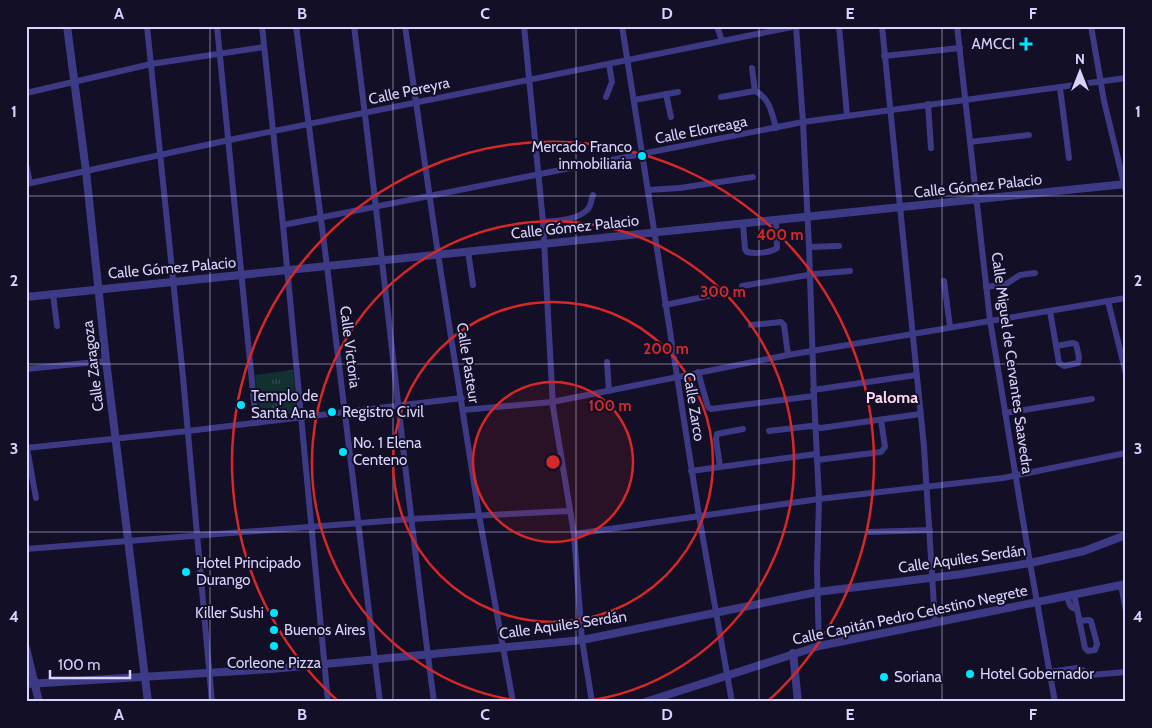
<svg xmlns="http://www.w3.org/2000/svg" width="1152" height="728" viewBox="0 0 1152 728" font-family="Cabin,sans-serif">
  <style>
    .park { fill: url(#park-tufts) }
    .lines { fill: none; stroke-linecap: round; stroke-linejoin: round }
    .minor { stroke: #3d3a85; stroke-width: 6 }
    .tertiary { stroke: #3d3a85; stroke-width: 8 }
    .grid { fill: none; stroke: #d9d4ff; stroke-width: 1; stroke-opacity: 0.55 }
    .ring { fill: none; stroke: #d62828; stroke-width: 2.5 }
    .poi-dot { fill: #00e5ff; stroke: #130f26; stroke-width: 2 }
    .labels { text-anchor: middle; stroke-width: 4; stroke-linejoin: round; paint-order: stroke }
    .poi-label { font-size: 15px; fill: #d9d4ff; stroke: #130f26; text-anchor: start }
    .street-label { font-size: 15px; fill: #d9d4ff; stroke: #130f26 }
    .neighbourhood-label { font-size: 16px; font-weight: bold; fill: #ffd6f0; stroke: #130f26 }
    .centre { fill: #d62828; stroke: #130f26; stroke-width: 2.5 }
    .ring-label { font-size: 15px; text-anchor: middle; font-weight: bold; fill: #d62828; stroke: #130f26; stroke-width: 4; stroke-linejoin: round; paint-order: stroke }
    .neatline { fill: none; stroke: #d9d4ff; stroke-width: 2 }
    .grid-label { font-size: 16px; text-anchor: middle; font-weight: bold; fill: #d9d4ff }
  </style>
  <defs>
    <pattern id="park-tufts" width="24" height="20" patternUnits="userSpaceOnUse" patternTransform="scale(1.25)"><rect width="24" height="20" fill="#12302f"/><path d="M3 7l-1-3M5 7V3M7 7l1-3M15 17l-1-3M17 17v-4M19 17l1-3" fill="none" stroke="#344d4e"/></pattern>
  </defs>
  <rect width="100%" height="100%" fill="#130f26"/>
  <path class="park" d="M293,370L297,413L260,418L255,375Z"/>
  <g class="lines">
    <g class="minor">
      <path d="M147,26L183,377L212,702"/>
      <path d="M217,26L256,423"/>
      <path d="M262,26L283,225L328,702"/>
      <path d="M296,26L327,266L380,702"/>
      <path d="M354,26C383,251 404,477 434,702"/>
      <path d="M405,26L438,254L479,515L513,702"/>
      <path d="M524,26L543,222L553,407L574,534L582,640L592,702"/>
      <path d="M622,26L699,516L732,702"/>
      <path d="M717,26L722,41"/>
      <path d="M796,26L803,122L809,247L814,396L819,499L817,571L819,646"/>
      <path d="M839,26L847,115"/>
      <path d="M882,26L924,447L935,622"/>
      <path d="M957,26L990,320L1030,563L1055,702"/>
      <path d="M1091,26L1104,101L1126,192"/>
      <path d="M884,56L960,48"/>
      <path d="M752,68L755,91"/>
      <path d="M1060,88L1069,158"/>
      <path d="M26,93L151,64L264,47"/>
      <path d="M666,94L671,117"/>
      <path d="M606,97L612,82L609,64"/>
      <path d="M721,97L755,91C770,98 772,114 776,128"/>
      <path d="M634,100L678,92"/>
      <path d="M928,104L931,148"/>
      <path d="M970,142L1029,135"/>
      <path d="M26,164L30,183"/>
      <path d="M26,184L229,140L797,26"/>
      <path d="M648,190L680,188L753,177"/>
      <path d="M543,222C556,221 577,220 587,210C591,207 591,200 593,195"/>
      <path d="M743,224L745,249L747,252C755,254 770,253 777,248L776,220"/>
      <path d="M283,225L803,122L1126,78"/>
      <path d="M809,247L839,246"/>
      <path d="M468,251L473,285"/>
      <path d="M944,281L950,327"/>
      <path d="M742,286L814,274L850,271"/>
      <path d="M986,287L1006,284L1020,275L1035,273"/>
      <path d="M53,294L57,326"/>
      <path d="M1108,301L1126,374"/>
      <path d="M665,305L723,293"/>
      <path d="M1050,311L1059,363L1064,366L1078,363L1079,357L1076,344L1073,343L1056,346"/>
      <path d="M751,325L781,322L784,325L788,355"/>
      <path d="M607,362L609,391"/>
      <path d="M26,369L106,361"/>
      <path d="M698,372L708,407L711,409L814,396"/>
      <path d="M813,390L916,375"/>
      <path d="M463,410L552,402L788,355L1126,298"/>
      <path d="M1005,413L1092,399"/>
      <path d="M769,431L811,426L821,428L920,414"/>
      <path d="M26,448L188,431L462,398"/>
      <path d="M27,448L36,498"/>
      <path d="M817,460L881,452L885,447L881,420"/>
      <path d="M720,467L716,439L717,434L743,429"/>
      <path d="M691,471L816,454"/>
      <path d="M869,532L930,530"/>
      <path d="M574,534L819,499L1003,478L1126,453"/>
      <path d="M26,549L411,519L569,511"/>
      <path d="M1121,585L1126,611"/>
      <path d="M1074,594L1085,648L1088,651L1095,650L1097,644L1091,621L1089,620L1079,621"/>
      <path d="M1067,595C1069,603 1069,608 1077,609"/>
      <path d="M1050,672L1077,668C1083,668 1084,674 1090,675L1126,672"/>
    </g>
    <g class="tertiary">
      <path d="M67,26L86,171L106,361L148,702"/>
      <path d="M26,297L1126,184"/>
      <path d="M26,648L39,702"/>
      <path d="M793,653L798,702"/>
      <path d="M26,684L271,669L582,640L817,592L962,574L1030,563L1084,551L1126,535"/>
      <path d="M645,702L819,646L1126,584"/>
    </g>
  </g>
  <path class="grid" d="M210,26V702M393,26V702M576,26V702M759,26V702M942,26V702M26,196H1126M26,364H1126M26,532H1126"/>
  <circle cx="553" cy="462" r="80" fill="#d62828" fill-opacity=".12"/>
  <g class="ring">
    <circle cx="553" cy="462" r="80"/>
    <circle cx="553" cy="462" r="160"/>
    <path d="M528 702A241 241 0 1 1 578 702"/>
    <path d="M338 701A321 321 0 1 1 768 701"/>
  </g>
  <g class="poi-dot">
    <path d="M1023.5 36.5h5v5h5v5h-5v5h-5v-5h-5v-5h5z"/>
    <circle cx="642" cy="156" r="5"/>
    <circle cx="241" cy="405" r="5"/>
    <circle cx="332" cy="412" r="5"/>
    <circle cx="343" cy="452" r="5"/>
    <circle cx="186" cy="572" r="5"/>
    <circle cx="274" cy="613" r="5"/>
    <circle cx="274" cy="630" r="5"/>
    <circle cx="274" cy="646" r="5"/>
    <circle cx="970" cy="674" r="5"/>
    <circle cx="884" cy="677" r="5"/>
  </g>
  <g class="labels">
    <g class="poi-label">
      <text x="1015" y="49" text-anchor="end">AMCCI</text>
      <text x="632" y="152" text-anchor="end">Mercado Franco<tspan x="632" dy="17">inmobiliaria</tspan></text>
      <text x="251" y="401">Templo de<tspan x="251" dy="17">Santa Ana</tspan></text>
      <text x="342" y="417">Registro Civil</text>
      <text x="353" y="448">No. 1 Elena<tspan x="353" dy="17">Centeno</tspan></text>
      <text x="196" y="568">Hotel Principado<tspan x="196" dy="17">Durango</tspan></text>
      <text x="264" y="618" text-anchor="end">Killer Sushi</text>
      <text x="284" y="635">Buenos Aires</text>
      <text x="274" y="668" text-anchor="middle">Corleone Pizza</text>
      <text x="980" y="679">Hotel Gobernador</text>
      <text x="894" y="682">Soriana</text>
    </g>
    <g class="street-label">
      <text transform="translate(409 91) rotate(-12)" y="5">Calle Pereyra</text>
      <text transform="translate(701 130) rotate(-11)" y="5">Calle Elorreaga</text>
      <text transform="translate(978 186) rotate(-6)" y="5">Calle Gómez Palacio</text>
      <text transform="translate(575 227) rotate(-6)" y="5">Calle Gómez Palacio</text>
      <text transform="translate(172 268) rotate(-5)" y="5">Calle Gómez Palacio</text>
      <text transform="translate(350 347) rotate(83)" y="5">Calle Victoria</text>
      <text transform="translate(468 363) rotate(81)" y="5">Calle Pasteur</text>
      <text transform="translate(1012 363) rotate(82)" y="5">Calle Miguel de Cervantes Saavedra</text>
      <text transform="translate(93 366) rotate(-97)" y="5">Calle Zaragoza</text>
      <text transform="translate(694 407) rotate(81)" y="5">Calle Zarco</text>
      <text transform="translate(962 559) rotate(-8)" y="5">Calle Aquiles Serdán</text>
      <text transform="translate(910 615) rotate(-12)" y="5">Calle Capitán Pedro Celestino Negrete</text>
      <text transform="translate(563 625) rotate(-8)" y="5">Calle Aquiles Serdán</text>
    </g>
    <g class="neighbourhood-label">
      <text x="892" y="403">Paloma</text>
    </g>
  </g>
  <circle cx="553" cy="462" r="8" class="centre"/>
  <g class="ring-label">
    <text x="780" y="240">400 m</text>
    <text x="723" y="297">300 m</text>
    <text x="666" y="354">200 m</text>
    <text x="610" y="411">100 m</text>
  </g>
  <rect width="1152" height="728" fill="none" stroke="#130f26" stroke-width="55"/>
  <g transform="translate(1080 72)" stroke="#130f26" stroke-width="4" paint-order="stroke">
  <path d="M0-4L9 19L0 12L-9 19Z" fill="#d9d4ff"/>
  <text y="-8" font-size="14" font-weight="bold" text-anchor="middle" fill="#d9d4ff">N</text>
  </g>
  <path d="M50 670v8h80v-8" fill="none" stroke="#d9d4ff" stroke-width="2.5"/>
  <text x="58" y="670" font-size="15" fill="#d9d4ff" stroke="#130f26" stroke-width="4" paint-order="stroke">100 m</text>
  <rect x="28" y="28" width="1096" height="672" class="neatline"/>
  <g class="grid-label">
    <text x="119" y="19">A</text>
    <text x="302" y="19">B</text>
    <text x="485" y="19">C</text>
    <text x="667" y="19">D</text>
    <text x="850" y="19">E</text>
    <text x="1033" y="19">F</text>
    <text x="14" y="117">1</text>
    <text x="1138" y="117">1</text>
    <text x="14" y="286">2</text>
    <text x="1138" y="286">2</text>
    <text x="14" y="454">3</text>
    <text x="1138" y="454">3</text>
    <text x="14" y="622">4</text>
    <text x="1138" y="622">4</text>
    <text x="119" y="720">A</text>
    <text x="302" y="720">B</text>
    <text x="485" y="720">C</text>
    <text x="667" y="720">D</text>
    <text x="850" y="720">E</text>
    <text x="1033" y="720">F</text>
  </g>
</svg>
